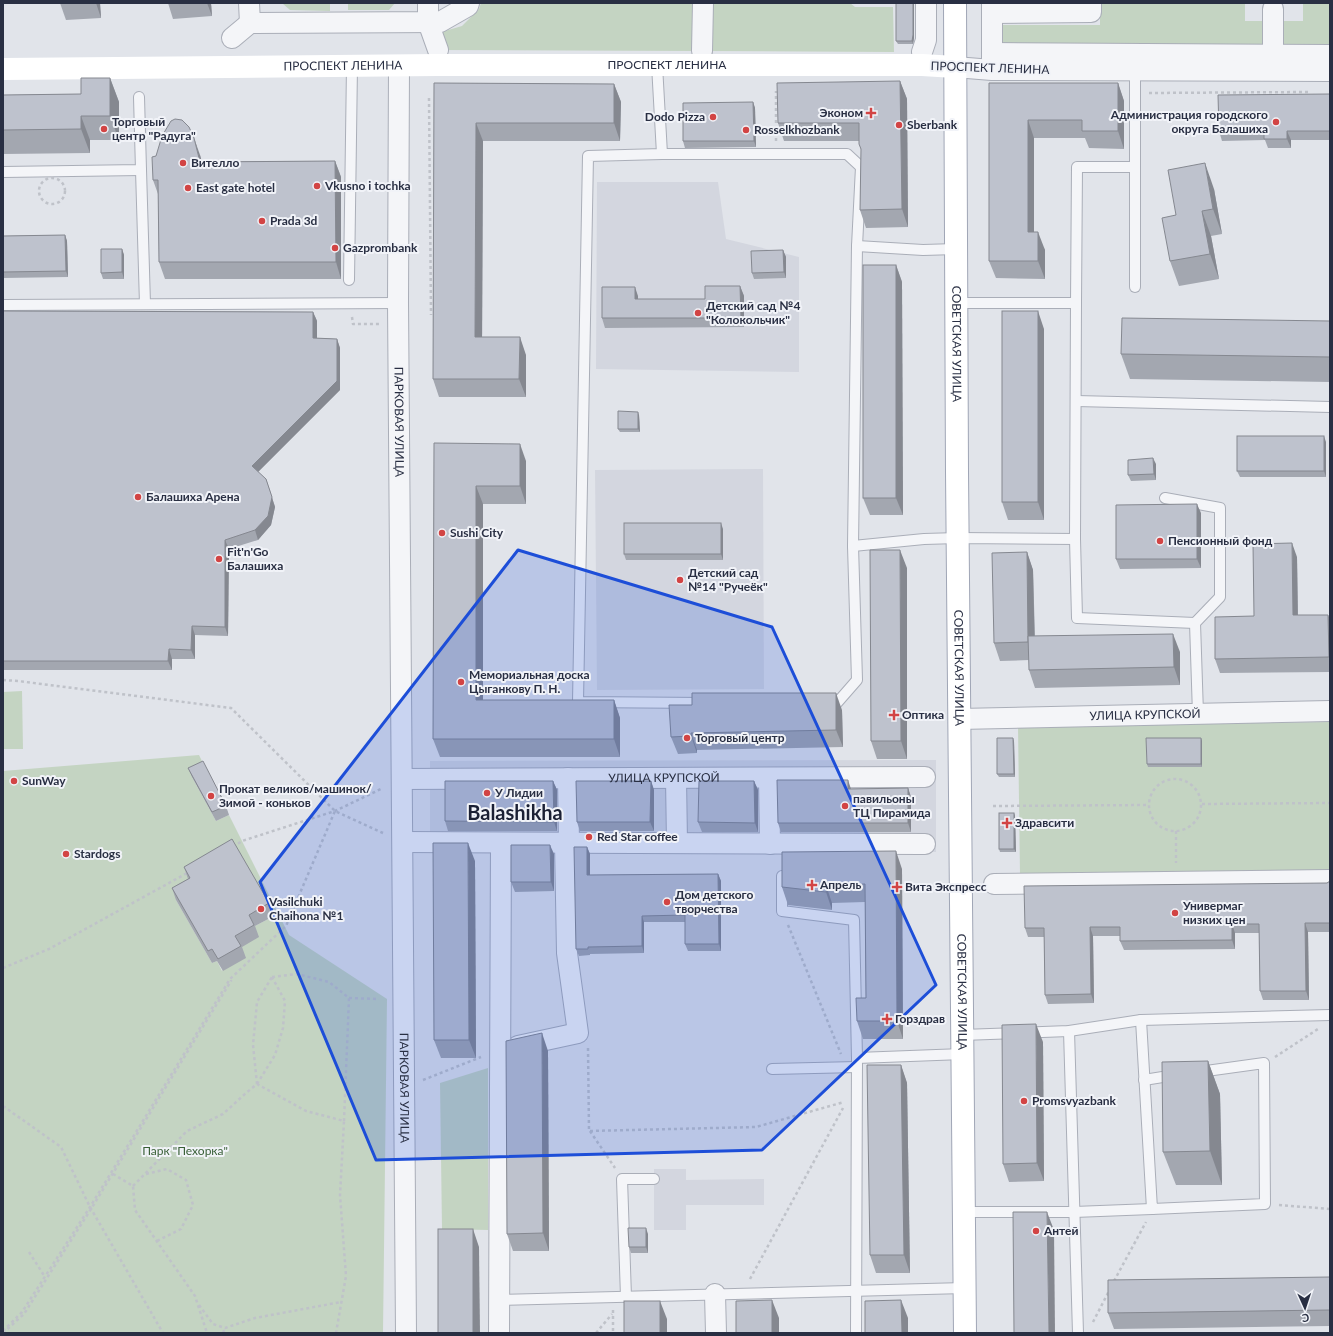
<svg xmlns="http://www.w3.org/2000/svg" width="1333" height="1336" viewBox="0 0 1333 1336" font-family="Lato,sans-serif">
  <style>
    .built { fill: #d3d6df }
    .green { fill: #c4d4c2; fill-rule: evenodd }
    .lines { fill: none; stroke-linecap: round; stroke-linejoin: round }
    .lane-casing { stroke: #aaaeb8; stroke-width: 12 }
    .street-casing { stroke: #aaaeb8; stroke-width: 22 }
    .primary-casing { stroke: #a0a6b6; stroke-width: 24 }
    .path { stroke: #bfc2c9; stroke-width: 2.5; stroke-dasharray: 3 3; stroke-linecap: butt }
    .lane { stroke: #f4f5f8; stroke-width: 10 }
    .street { stroke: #f4f5f8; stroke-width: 20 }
    .secondary { stroke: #fff; stroke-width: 22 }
    .primary { stroke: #fff; stroke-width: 22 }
    .wall { fill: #a3a7b0 }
    .shaded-wall { fill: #858890 }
    .building { fill: #bec2cd; stroke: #858890 }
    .marked { fill: #1d4ed8; fill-opacity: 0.2; stroke: #1d4ed8; stroke-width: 3; stroke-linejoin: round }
    .poi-dot { fill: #d24444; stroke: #f1f3f8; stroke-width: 1.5 }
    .labels { text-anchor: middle; stroke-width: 4; stroke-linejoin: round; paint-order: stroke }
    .street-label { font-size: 12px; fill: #292f43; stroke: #f1f3f8 }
    .poi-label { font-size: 12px; font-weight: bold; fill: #292f43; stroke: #f1f3f8; text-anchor: start }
    .park-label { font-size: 12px; fill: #385f36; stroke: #f1f3f8 }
    .town-label { font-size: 20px; font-weight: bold; fill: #1b2034; stroke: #f1f3f8 }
  </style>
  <rect width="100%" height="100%" fill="#e1e4ea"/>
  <g class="built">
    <path d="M597,182H718L726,239L799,257V372L596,369Z"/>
    <path d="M763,469L764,689L597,690L595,470Z"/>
    <path d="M936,760V852L430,851V761Z"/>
    <path d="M654,1169H686V1180L764,1179V1205H686V1230H654Z"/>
  </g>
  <g class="green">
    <path d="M282,3H330V11L290,10Z"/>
    <path d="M348,3H395L389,10H348Z"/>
    <path d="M481,3H692L699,6V51L438,50V33L462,26L479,9Z"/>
    <path d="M714,3H850L855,7H893L894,52L706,51V6Z"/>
    <path d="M1100,3H1245V21H1268V49L998,48V25H1100Z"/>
    <path d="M1303,3H1330V49H1279V21H1303Z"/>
    <path d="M22,691L23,749H3V692Z"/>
    <path d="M1330,722V871L1020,875L1018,726Z"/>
    <path d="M199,755L289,935L387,999L383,1333H3V771ZM192,777L229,815L216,821ZM194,890L274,916L253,927L240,948L222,971L217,961L212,963L176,900Z"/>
    <path d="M488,1068V1230L442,1229L440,1083Z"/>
  </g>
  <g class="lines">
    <g class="lane-casing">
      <g id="lane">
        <path d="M657,65L662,154L588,156L578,702L705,703"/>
        <path d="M1135,70V287"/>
        <path d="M662,154H847L861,167L857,246L853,546L857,680L836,704H827"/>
        <path d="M141,170L145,304"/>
        <path d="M3,172L141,170L139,97"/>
        <path d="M857,246L923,250L956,249"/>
        <path d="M349,280L352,66"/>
        <path d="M1076,303L1077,167H1135"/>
        <path d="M3,305L398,303"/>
        <path d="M1076,401L1330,407"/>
        <path d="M1165,498L1220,508V597L1195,623L1198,714"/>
        <path d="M1075,539L1077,618L1195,623"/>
        <path d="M853,546L924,539L958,538L1075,539L1076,303H956"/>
        <path d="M782,876V911L854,920L857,1058L856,1333"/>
        <path d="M1141,1020L1152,1209L1265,1204L1264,1063L1199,1072"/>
        <path d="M1069,1031L1078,1333"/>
        <path d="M962,1035L1069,1031L1141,1020L1330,1015"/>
        <path d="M857,1058L963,1054"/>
        <path d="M772,1069L857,1067"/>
        <path d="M1144,1080L1175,1075"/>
        <path d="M964,1212H1074L1152,1209"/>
        <path d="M626,1297L622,1179H654"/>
        <path d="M499,1300L965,1288"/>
      </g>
    </g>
    <g class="street-casing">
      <g id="street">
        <path d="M249,3L250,23L440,22L468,6L469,3"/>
        <path d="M428,3V22L438,50"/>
        <path d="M992,3V59"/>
        <path d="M1273,9V54"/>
        <path d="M992,13L1091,12V3"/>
        <path d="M232,38L250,23"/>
        <path d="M702,51L703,3"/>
        <path d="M922,52L926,40V3"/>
        <path d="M992,53L1330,55"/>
        <path id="s1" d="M399,66L398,303L406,1333"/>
        <path d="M955,67L992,70L1330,71"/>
        <path id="s2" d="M959,719L1330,711"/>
        <path d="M568,778L569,843"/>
        <path d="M676,778L677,843"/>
        <path d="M769,778L770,844"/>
        <path id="s3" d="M402,779L925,777"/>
        <path d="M403,842L925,844"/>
        <path d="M994,884L1330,880"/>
        <path d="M518,1046L578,1033L567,953L565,843"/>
        <path d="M715,1294L716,1333"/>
        <path d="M499,1333L501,843"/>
      </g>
    </g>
    <g class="primary-casing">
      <g id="primary">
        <path id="s5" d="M955,3L957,472L965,1333"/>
      </g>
    </g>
    <g class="path">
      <path d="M1149,93L1308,92"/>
      <path d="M429,98L431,315"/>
      <path d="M776,141V91"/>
      <circle cx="52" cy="191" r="13"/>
      <path d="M352,317L353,324H380"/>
      <path d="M3,680L18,681L231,708L335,811L383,833"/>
      <circle cx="1175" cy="805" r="26"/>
      <path d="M1202,804L1330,803"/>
      <path d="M993,806L1148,805"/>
      <path d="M1176,831V863"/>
      <path d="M233,847L242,841L335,811L383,788"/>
      <path d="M788,925L841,1054"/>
      <path d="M3,968L49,949L189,872"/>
      <path d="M272,977L297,974L329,982L349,998L344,1121"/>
      <path d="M349,998L379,999"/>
      <path d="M588,1048L589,1131L756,1127L844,1102"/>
      <path d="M1275,1057L1318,1029"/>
      <path d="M423,1080L481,1057"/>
      <path d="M257,1084L275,1055L283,1028L285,1001L272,977"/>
      <path d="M257,1084L253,1045L257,1002L272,977"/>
      <path d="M3,1106L61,1147L90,1207L163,1333"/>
      <path d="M590,1131L615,1168"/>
      <path d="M113,1174L133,1186L135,1210L195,1296L207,1333"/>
      <path d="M146,1174L167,1169L186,1180L193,1205L181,1229L157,1241"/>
      <path d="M133,1186L187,1131L223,1114L246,1093L257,1084L306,1111L344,1121L340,1195L346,1276L336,1333"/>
      <path d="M1279,1205L1330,1209"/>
      <path d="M29,1252L45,1277"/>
      <path d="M750,1279L843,1108"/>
      <path d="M1114,1281L1146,1222"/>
      <path d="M199,1305L213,1324L225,1328L255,1318L341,1302"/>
      <path d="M613,1310V1333"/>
      <path d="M1093,1322L1109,1291"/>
      <path d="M3,1331L22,1312L90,1207L230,979L286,926L335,811"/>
      <path d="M3,1333L24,1314L91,1209L231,981V980"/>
      <path d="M223,1333L225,1328"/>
      <path d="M596,1333L612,1314"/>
    </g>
    <use href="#lane" class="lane"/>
    <use href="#street" class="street"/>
    <path class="secondary" id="s4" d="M3,69L438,65H922L955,67"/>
    <use href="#primary" class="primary"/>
  </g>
  <g class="wall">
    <path d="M60,3H100L101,18L66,20Z"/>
    <path d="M168,3H211L212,16L173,19Z"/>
    <path d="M914,3V38L913,44H898L896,41Z"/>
    <path d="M110,78L119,102V140H90V153L3,154V95L81,94Z"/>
    <path d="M900,81L907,99L908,227L866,228L860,210L861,150L859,141H784L778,123Z"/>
    <path d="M434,83L614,84L621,102L620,141H483L482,337L526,355V397H439L433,379Z"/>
    <path d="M989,83H1118L1124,101V149L1089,148L1085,138H1034V232L1045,250V279L996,278L989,261Z"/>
    <path d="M1330,94V140H1291V148H1268L1265,140L1222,141L1219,131Z"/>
    <path d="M753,102L755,108L756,147L685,148L683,141Z"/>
    <path d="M200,155L202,162L335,161L341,177V279H165L159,262L158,194L153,180L156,156Z"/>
    <path d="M1214,189L1222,234L1211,236L1219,279L1179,286L1170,261L1176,215Z"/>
    <path d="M65,235L67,241L68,277L3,278V236Z"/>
    <path d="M122,249L124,255V279H103L101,273Z"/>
    <path d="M783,250L786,257V278L754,279L752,273Z"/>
    <path d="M896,265L902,282L903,515H870L863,498Z"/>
    <path d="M740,286L744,296V327L605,328L602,318L638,296V299H705Z"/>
    <path d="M3,311L313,312L317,321V338L337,339L340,348V390L258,472L269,488L275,507L271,525L258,540L229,549L228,636L195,635V659H172V670H3Z"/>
    <path d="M1330,321V382L1130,379L1121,354Z"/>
    <path d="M1044,329V520H1008L1002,502Z"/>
    <path d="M639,415L640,432H620L618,429Z"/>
    <path d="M1326,442V477H1240L1237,471Z"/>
    <path d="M434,443L526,461V504H483V700H614L620,718V757H440L433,739Z"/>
    <path d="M1156,464V480L1131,481L1128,475Z"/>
    <path d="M1201,513V568L1120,569L1116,559Z"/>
    <path d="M723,529V560H626L624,554Z"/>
    <path d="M1027,552L1033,570L1035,636L1180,652V685L1035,688L1029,670V660L1000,661L994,643Z"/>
    <path d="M1297,557L1298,615L1330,619V672L1220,673L1215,659L1254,616Z"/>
    <path d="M907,568V759H877L871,741Z"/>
    <path d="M692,705L842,710L843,747L697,750V753L678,754L671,737Z"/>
    <path d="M1201,738L1202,741V767H1148L1147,764Z"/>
    <path d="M1014,741L1015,777H999L997,774Z"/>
    <path d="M188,768L226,806L229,815L216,821L192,777Z"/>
    <path d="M553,781L557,790V831H448L445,821Z"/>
    <path d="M651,781L654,790V831H580L577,822Z"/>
    <path d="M754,781L758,790V832H702L698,822Z"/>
    <path d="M908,788L911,797V832H781L778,823L851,789Z"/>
    <path d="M1014,813L1015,816L1016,852H1000L999,849Z"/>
    <path d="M587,847L590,854V875L718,874L721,881V951H688L685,944V922H644V953L590,954V955L579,956L576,949Z"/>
    <path d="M554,854V891L515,892L511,882Z"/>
    <path d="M475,861L476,1058H441L434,1040Z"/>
    <path d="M184,867L269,903L274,916L255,926L259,937L242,947L246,958L223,971L217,961L212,963L176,900L172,888L188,879Z"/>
    <path d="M902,869L903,1039H863L857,1021L866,998L865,902L832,903V910L788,905L782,887Z"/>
    <path d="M1330,881V932H1308L1309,1000H1263L1260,991L1259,933H1235V949L1124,950L1120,941V936H1093L1094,1003L1048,1004L1045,995L1044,937H1028L1025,928L1327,883Z"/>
    <path d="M1043,1042L1044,1181L1009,1182L1003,1164Z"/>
    <path d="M548,1051L549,1251H513L507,1234Z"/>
    <path d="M1208,1061L1220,1094L1222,1185H1176L1163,1152Z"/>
    <path d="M901,1065L907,1083L910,1273H876L870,1255Z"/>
    <path d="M648,1234V1253H631L629,1247Z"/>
    <path d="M1330,1277V1326L1114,1329L1108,1313Z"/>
  </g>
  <g class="shaded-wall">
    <path d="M96,3H100L101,18Z"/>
    <path d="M207,3H211L212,16Z"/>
    <path d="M913,3H914V38L913,44L912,41Z"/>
    <path d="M110,78L119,102V140L110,116Z"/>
    <path d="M900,81L907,99L908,227L902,209Z"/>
    <path d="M1118,83L1124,101V149L1118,131Z"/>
    <path d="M614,84L621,102L620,141L614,123Z"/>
    <path d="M753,102L755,108L756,147L754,141Z"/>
    <path d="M81,116L90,140V153L81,129Z"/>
    <path d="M1028,120L1034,138V250L1028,232Z"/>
    <path d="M476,123L483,141L482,354L475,337Z"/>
    <path d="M1287,131L1291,140V148L1287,139Z"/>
    <path d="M194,138L200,155L206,178L200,162Z"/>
    <path d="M335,161L341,177V279L336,262Z"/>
    <path d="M1205,163L1214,189L1222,234L1213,209Z"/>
    <path d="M1202,211L1211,236L1219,279L1210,254Z"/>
    <path d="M1038,232L1045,250V279L1038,261Z"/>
    <path d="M65,235L67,241L68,277L66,271Z"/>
    <path d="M122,249L124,255V279L122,272Z"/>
    <path d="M783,250L786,257V278L784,272Z"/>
    <path d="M896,265L902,282L903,515L896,498Z"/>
    <path d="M740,286L744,296V327L741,318Z"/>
    <path d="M635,287L638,296V308L635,299Z"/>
    <path d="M1038,311L1044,329V520L1038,502Z"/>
    <path d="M313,312L317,321V348L313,338Z"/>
    <path d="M520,337L526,355V397L519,379Z"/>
    <path d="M337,339L340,348V390L255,475L252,466Z"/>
    <path d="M638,412L639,415L640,432L638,429Z"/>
    <path d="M1324,436L1326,442V477L1324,471Z"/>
    <path d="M520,444L526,461V504L520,486Z"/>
    <path d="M1153,458L1156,464V480L1154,474Z"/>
    <path d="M266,479L275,507L271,525L258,540L255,530Z"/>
    <path d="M476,486L483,504V718L476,700Z"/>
    <path d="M1197,504L1201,513V568L1197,559Z"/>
    <path d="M721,523L723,529V560L721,554Z"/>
    <path d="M225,540L229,549L228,636L225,627Z"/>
    <path d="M1292,543L1297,557L1298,630L1293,615Z"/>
    <path d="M900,550L907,568V759L901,741Z"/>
    <path d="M1027,552L1033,570L1035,660L1028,642Z"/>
    <path d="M1328,615L1330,619V660L1329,657Z"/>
    <path d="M192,626L195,635V659L191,650Z"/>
    <path d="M1173,634L1180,652V685L1174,667Z"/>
    <path d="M169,649L172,659V670L168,661Z"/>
    <path d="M836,693L842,710L843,747L836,730Z"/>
    <path d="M614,700L620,718V757L614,739Z"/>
    <path d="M691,733L697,750V753L691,736Z"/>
    <path d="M1013,738L1014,741L1015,777L1014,774Z"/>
    <path d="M1201,738L1202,741V767L1201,764Z"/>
    <path d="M848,780L851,789H848Z"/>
    <path d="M553,781L557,790V831L554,822Z"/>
    <path d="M651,781L654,790V831L650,822Z"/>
    <path d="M754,781L758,790V832L755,823Z"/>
    <path d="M908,788L911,797V832L908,823Z"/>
    <path d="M1014,813L1015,816L1016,852L1014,849Z"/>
    <path d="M468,843L475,861L476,1058L469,1040Z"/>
    <path d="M550,845L554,854V891L551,882Z"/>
    <path d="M587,847L590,854V882L587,875Z"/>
    <path d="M896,851L902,869L903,1039L897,1021Z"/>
    <path d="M718,874L721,881V951L719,944Z"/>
    <path d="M826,885L832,903V910L826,892Z"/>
    <path d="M642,916L644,922V953L642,946Z"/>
    <path d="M1305,923L1308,932L1309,1000L1306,991Z"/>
    <path d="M1232,924L1235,933V949L1232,940Z"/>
    <path d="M1090,927L1093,936L1094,1003L1091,994Z"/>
    <path d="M1036,1024L1043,1042L1044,1181L1037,1163Z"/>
    <path d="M542,1033L548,1051L549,1251L543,1233Z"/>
    <path d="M1208,1061L1220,1094L1222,1185L1210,1151Z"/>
    <path d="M901,1065L907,1083L910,1273L904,1255Z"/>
    <path d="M1047,1212L1054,1230L1055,1333H1049Z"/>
    <path d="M646,1228L648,1234V1253L646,1247Z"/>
    <path d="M473,1229L479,1247L480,1333H473Z"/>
    <path d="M772,1300L779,1318V1333H772Z"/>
    <path d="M901,1300L908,1318V1333H902Z"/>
    <path d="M660,1301L667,1319V1333H660Z"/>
  </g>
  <g class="building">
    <path d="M896,3H913V35L912,41H896Z"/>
    <path d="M81,78H110V116H81V129L3,130V95L81,94Z"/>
    <path d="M900,81L902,209L860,210L861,149L859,144V123H778L777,83Z"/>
    <path d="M434,83L614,84V123H476L475,337H520L519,379H433Z"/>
    <path d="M989,83H1118V131H1082V120H1028V232H1038V261H989Z"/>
    <path d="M1330,94V131H1287V139H1264V131H1219L1218,95Z"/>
    <path d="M753,102L754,141H683V103Z"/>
    <path d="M175,119L182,120L189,127L194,138L200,162L335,161L336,262H159L158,180H153L152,157L156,156L162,136L171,121Z"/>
    <path d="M1205,163L1213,209L1202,211L1210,254L1170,261L1162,218L1176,215L1168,170Z"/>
    <path d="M65,235L66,271L3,272V236Z"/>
    <path d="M101,249H122V272L101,273Z"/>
    <path d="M783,250L784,272L752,273L751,251Z"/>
    <rect x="863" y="265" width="33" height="233"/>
    <path d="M705,286H740L741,318H602V287H635V299H705Z"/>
    <path d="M3,311L313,312V338L337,339V381L252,466L266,479L272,497L268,516L255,530L225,540V627L192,626L191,650L169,649L168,661H3Z"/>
    <rect x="1002" y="311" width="36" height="191"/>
    <path d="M1122,318L1330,321V357L1121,354Z"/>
    <path d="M618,411L638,412V429H618Z"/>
    <rect x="1237" y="436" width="87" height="35"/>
    <path d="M434,443L520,444V486H476V700H614V739H433Z"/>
    <path d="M1153,458L1154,474L1128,475V460Z"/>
    <path d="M1197,504V559H1116V505Z"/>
    <rect x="624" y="523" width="97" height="31"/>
    <path d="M1292,543L1293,615H1328L1329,657L1215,659V617L1254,616L1253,544Z"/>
    <path d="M870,550H900L901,741H871Z"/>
    <path d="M1027,552L1028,642L994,643L992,553Z"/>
    <path d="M1173,634L1174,667L1029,670L1028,636Z"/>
    <path d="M692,693H836V730L691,733V736L671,737L669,705H692Z"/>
    <path d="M997,738H1013L1014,774H997Z"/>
    <path d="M1146,738H1201V764H1147Z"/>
    <path d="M203,761L226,806L212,812L188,768Z"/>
    <path d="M777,780H848V789L908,788V823H778Z"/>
    <path d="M445,781H553L554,822L445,821Z"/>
    <path d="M576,781H651L650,822H577Z"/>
    <path d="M699,781H754L755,823L698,822Z"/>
    <rect x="999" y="813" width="15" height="36"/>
    <path d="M232,839L269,903L249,915L254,925L235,936L241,946L218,959L212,949L208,951L172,888L190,878L184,867Z"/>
    <path d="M433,843H468L469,1040H434Z"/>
    <path d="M511,845H550L551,882H511Z"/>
    <path d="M574,847H587V875L718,874L719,944H685V915L642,916V946L588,947V949H576Z"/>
    <path d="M896,851L897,1021H857L856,998H866L865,884L826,885V892L782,887V852Z"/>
    <path d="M1330,881V923H1305L1306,991H1260L1259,924H1232V940L1120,941V927H1090L1091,994L1045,995L1044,928H1025L1024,886L1327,883Z"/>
    <path d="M1036,1024L1037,1163L1003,1164L1002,1025Z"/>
    <path d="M542,1033L543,1233L507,1234L506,1041Z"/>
    <path d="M1208,1061L1210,1151L1163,1152L1162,1062Z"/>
    <path d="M867,1065H901L904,1255H870Z"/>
    <path d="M1013,1212H1047L1049,1333H1014Z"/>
    <path d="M628,1228H646V1247H629Z"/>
    <rect x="438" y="1229" width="35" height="104"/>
    <path d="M1330,1277V1310L1108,1313V1280Z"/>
    <path d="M772,1300V1333H736V1301Z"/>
    <path d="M901,1300L902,1333H865V1301Z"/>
    <rect x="624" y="1301" width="36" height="32"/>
  </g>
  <path class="marked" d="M518,550L772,627L936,985L762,1150L376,1160L260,882Z"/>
  <g class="poi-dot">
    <path d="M869 107h4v4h4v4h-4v4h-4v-4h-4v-4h4z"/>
    <circle cx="713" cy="117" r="4"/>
    <circle cx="1276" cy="122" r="4"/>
    <circle cx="899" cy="125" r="4"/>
    <circle cx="104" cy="129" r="4"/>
    <circle cx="746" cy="130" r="4"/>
    <circle cx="183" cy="163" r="4"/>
    <circle cx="317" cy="186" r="4"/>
    <circle cx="188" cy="188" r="4"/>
    <circle cx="262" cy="221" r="4"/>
    <circle cx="335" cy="248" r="4"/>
    <circle cx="698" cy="313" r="4"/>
    <circle cx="138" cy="497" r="4"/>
    <circle cx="442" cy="533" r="4"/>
    <circle cx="1160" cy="541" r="4"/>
    <circle cx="219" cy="559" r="4"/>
    <circle cx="680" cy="580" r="4"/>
    <circle cx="461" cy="682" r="4"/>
    <path d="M892 709h4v4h4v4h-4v4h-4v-4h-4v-4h4z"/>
    <circle cx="687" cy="738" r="4"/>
    <circle cx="14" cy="781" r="4"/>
    <circle cx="487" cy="793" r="4"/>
    <circle cx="211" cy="796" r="4"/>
    <circle cx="845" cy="806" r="4"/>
    <path d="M1005 817h4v4h4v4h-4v4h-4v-4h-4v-4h4z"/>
    <circle cx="589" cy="837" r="4"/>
    <circle cx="66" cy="854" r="4"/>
    <path d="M810 879h4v4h4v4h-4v4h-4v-4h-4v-4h4z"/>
    <path d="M895 881h4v4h4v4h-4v4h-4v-4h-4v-4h4z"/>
    <circle cx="667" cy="902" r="4"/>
    <circle cx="261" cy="909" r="4"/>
    <circle cx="1175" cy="913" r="4"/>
    <path d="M885 1013h4v4h4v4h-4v4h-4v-4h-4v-4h4z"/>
    <circle cx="1024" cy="1101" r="4"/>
    <circle cx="1036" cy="1231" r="4"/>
  </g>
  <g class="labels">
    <g class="street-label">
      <text dy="4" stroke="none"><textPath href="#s4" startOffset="664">ПРОСПЕКТ ЛЕНИНА</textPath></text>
      <text dy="4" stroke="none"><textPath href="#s4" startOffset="340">ПРОСПЕКТ ЛЕНИНА</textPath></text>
      <text transform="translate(990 68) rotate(2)" y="4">ПРОСПЕКТ ЛЕНИНА</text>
      <text dy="4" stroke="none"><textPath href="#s5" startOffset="341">СОВЕТСКАЯ УЛИЦА</textPath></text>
      <text dy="4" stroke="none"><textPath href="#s1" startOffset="356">ПАРКОВАЯ УЛИЦА</textPath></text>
      <text dy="4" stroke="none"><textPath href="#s5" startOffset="665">СОВЕТСКАЯ УЛИЦА</textPath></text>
      <text dy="4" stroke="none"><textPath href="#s2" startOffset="186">УЛИЦА КРУПСКОЙ</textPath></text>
      <text dy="4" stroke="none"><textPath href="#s3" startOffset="262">УЛИЦА КРУПСКОЙ</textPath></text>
      <text dy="4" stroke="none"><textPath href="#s5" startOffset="989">СОВЕТСКАЯ УЛИЦА</textPath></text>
      <text dy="4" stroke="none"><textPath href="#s1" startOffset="1022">ПАРКОВАЯ УЛИЦА</textPath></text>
    </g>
    <g class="poi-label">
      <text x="863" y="117" text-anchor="end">Эконом</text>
      <text x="1268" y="119" text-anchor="end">Администрация городского<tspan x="1268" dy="14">округа Балашиха</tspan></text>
      <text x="705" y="121" text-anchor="end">Dodo Pizza</text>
      <text x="112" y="126">Торговый<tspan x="112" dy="14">центр "Радуга"</tspan></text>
      <text x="907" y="129">Sberbank</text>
      <text x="754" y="134">Rosselkhozbank</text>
      <text x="191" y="167">Вителло</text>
      <text x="325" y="190">Vkusno i tochka</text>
      <text x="196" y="192">East gate hotel</text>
      <text x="270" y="225">Prada 3d</text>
      <text x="343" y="252">Gazprombank</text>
      <text x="706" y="310">Детский сад №4<tspan x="706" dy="14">"Колокольчик"</tspan></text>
      <text x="146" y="501">Балашиха Арена</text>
      <text x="450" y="537">Sushi City</text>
      <text x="1168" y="545">Пенсионный фонд</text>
      <text x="227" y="556">Fit'n'Go<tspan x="227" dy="14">Балашиха</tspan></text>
      <text x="688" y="577">Детский сад<tspan x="688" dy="14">№14 "Ручеёк"</tspan></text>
      <text x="469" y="679">Мемориальная доска<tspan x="469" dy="14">Цыганкову П. Н.</tspan></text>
      <text x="902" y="719">Оптика</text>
      <text x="695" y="742">Торговый центр</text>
      <text x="22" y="785">SunWay</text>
      <text x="219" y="793">Прокат великов/машинок/<tspan x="219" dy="14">Зимой - коньков</tspan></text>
      <text x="495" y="797">У Лидии</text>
      <text x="853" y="803">павильоны<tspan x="853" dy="14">ТЦ Пирамида</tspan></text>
      <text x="1015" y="827">Здравсити</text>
      <text x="597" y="841">Red Star coffee</text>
      <text x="74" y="858">Stardogs</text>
      <text x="820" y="889">Апрель</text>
      <text x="905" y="891">Вита Экспресс</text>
      <text x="675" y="899">Дом детского<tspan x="675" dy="14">творчества</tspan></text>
      <text x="269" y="906">Vasilchuki<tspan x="269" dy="14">Chaihona №1</tspan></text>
      <text x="1183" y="910">Универмаг<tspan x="1183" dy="14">низких цен</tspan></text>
      <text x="895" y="1023">Горздрав</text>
      <text x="1032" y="1105">Promsvyazbank</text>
      <text x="1044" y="1235">Антей</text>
    </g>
    <g class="park-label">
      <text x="185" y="1155">Парк "Пехорка"</text>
    </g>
    <g class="town-label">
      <text x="515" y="820">Balashikha</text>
    </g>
  </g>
  <rect width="1333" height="1336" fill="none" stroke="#292f43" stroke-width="8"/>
  <g transform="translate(1305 1308) rotate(177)" stroke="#f1f3f8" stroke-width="3" paint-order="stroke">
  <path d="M0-3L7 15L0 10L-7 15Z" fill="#292f43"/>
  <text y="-6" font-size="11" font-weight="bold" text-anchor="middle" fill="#292f43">С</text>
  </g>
</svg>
